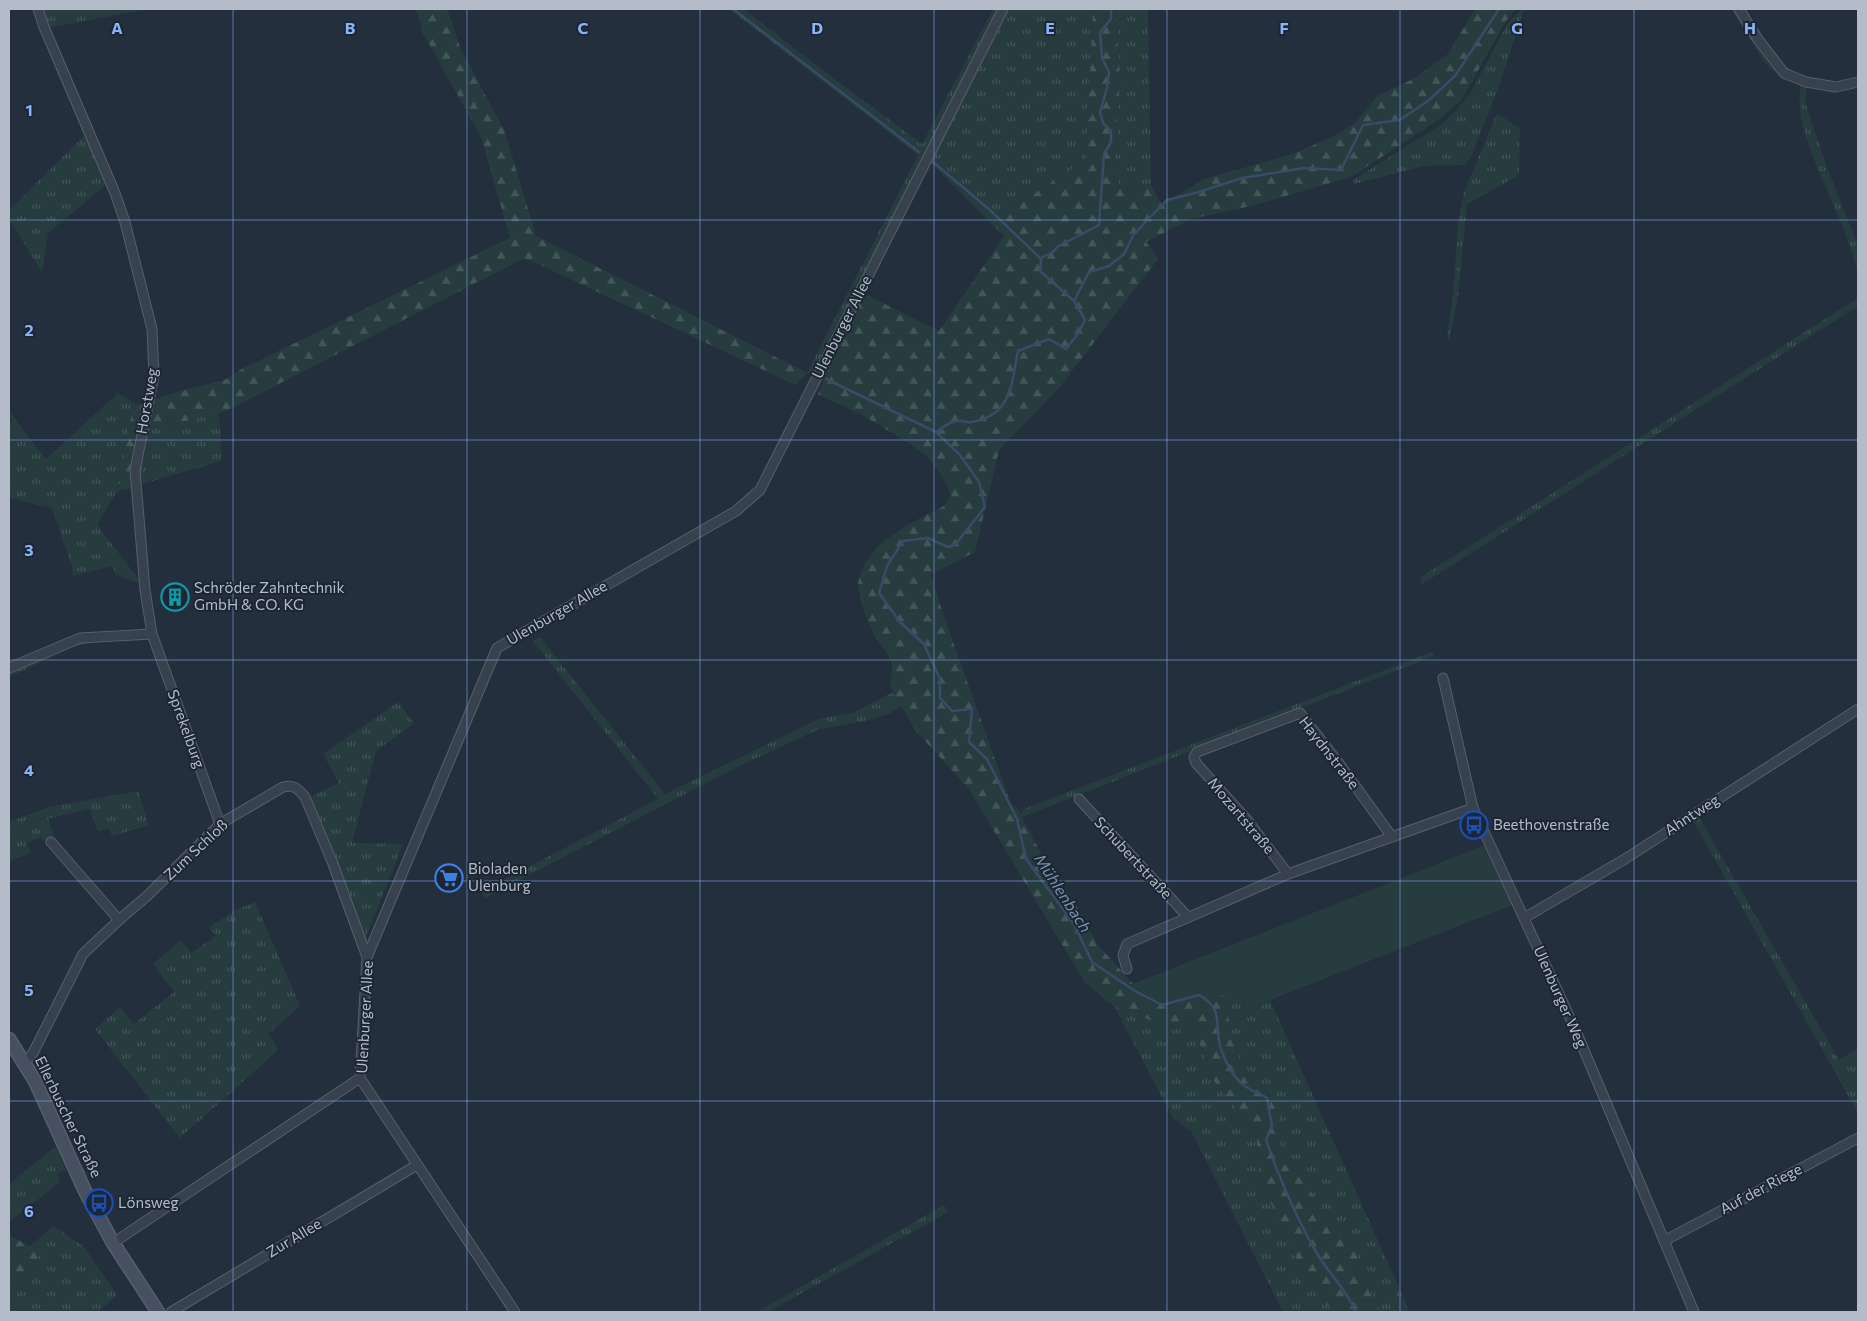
<svg xmlns="http://www.w3.org/2000/svg" width="1867" height="1321" viewBox="0 0 1867 1321" font-family="Commissioner,sans-serif">
  <style>
    .grass { fill: url(#grass-tufts) }
    .forest { fill: url(#forest-firs) }
    .green { fill: #263c3f }
    .lines { fill: none; stroke-linecap: round; stroke-linejoin: round }
    .stream { stroke: #394c67; stroke-width: 2.5 }
    .street-casing { stroke: #565f6c; stroke-width: 11 }
    .secondary-casing { stroke: #565f6c; stroke-width: 15 }
    .street { stroke: #38414e; stroke-width: 9 }
    .secondary { stroke: #465061; stroke-width: 12 }
    .grid { fill: none; stroke: #8ab4f8; stroke-width: 1; stroke-opacity: 0.55 }
    .labels { text-anchor: middle; stroke-width: 4; stroke-linejoin: round; paint-order: stroke }
    .street-label { font-size: 15px; fill: #b4bcc9; stroke: #1d2633 }
    .poi-label { font-size: 15px; fill: #b4bcc9; stroke: #1d2633; text-anchor: start }
    .water-label { font-size: 16px; font-style: italic; fill: #7c92b1; stroke: #1d2633 }
    .grid-label { font-size: 16px; text-anchor: middle; font-weight: bold; fill: #8ab4f8; stroke: #1d2633; stroke-width: 4; stroke-linejoin: round; paint-order: stroke }
  </style>
  <defs>
    <pattern id="grass-tufts" width="24" height="20" patternUnits="userSpaceOnUse" patternTransform="scale(1.25)"><rect width="24" height="20" fill="#263c3f"/><path d="M3 7l-1-3M5 7V3M7 7l1-3M15 17l-1-3M17 17v-4M19 17l1-3" fill="none" stroke="#435659"/></pattern>
    <pattern id="forest-firs" width="22" height="20" patternUnits="userSpaceOnUse" patternTransform="scale(1.25)"><rect width="22" height="20" fill="#263c3f"/><path d="M5 1l3.5 6h-7zM16 11l3.5 6h-7z" fill="#435659"/></pattern>
  </defs>
  <rect width="100%" height="100%" fill="#242f3e"/>
  <g class="grass">
    <path d="M35,9H148L47,28L121,197L135,245L128,243L108,183L48,233L42,272L9,219V210L86,134Z"/>
    <path d="M416,9H447L461,50L504,130L536,236L807,373L918,155L729,9H744L821,69L922,144L993,9H1093L1086,160L990,222L931,163L865,294L824,381L807,373L796,385L530,260L522,259L226,411L219,412L222,461L117,491L97,525L137,577L139,583L116,575L112,566L73,576L72,567L52,508L9,498V423L13,421L9,416V411L46,459L118,393L137,405L184,390L225,380L240,370L510,238L482,139L423,33Z"/>
    <path d="M1116,9H1148L1151,185L1131,187L1119,184L1115,161L1120,78Z"/>
    <path d="M1522,9H1524L1498,89L1470,159L1464,165L1424,166L1354,184L1353,180L1445,122L1470,94L1508,23Z"/>
    <path d="M1731,9H1745L1776,55L1790,70L1804,76L1801,85L1807,88L1805,102L1826,165L1858,246V272C1852,252 1845,232 1837,213C1823,177 1792,123 1801,85L1784,80L1765,63Z"/>
    <path d="M1497,113L1520,129L1519,175L1467,204L1458,297L1449,342L1447,337L1453,294L1458,224L1464,192Z"/>
    <path d="M1858,298V306L1421,585V577Z"/>
    <path d="M88,633L89,643L76,646L9,677V662L80,634Z"/>
    <path d="M540,637L665,794L819,719L855,712L893,692L901,706L889,714L861,722L819,729L735,768L485,898L481,892L658,799L533,641Z"/>
    <path d="M1432,652L1434,656L1022,817L1021,814L1024,809Z"/>
    <path d="M398,702L414,723L376,751L352,843L403,844L365,940L308,798L339,783L323,754Z"/>
    <path d="M138,791L149,825L112,836L109,828L98,831L89,809L48,819L54,836L43,841L41,837L27,843L31,853L9,861V822L49,807Z"/>
    <path d="M1697,814L1839,1060L1858,1048V1113L1691,817Z"/>
    <path d="M255,902L300,1006L269,1034L278,1050L180,1138L95,1029L120,1007L134,1024L174,992L153,964L181,940L191,953L216,936L209,927L238,909Z"/>
    <path d="M1218,994L1242,998L1247,1012L1270,1000L1410,1312H1381L1367,1285L1362,1264L1348,1240L1281,1153L1278,1115L1266,1089L1248,1077L1232,1041L1228,1014Z"/>
    <path d="M1114,1006L1155,1022L1194,1028L1213,1080L1256,1133L1260,1177L1290,1249L1332,1312H1283L1191,1131L1173,1118Z"/>
    <path d="M56,1146L66,1170L57,1174L60,1182L9,1222V1184Z"/>
    <path d="M944,1205L948,1212L768,1312H757Z"/>
    <path d="M54,1226L84,1247L117,1295L98,1312H9V1302L41,1253L29,1247Z"/>
  </g>
  <g class="forest">
    <path d="M416,9H447L461,50L504,130L536,236L807,373L796,385L530,260L522,259L226,411L185,421L146,425L137,468L138,487L117,491L131,418L137,405L184,390L225,380L240,370L510,238L482,139L423,33Z"/>
    <path d="M1093,9H1116L1120,78L1115,161L1119,184L1131,187L1151,185L1162,205L1204,179L1293,154L1336,135L1356,122L1377,96L1415,78L1448,54L1475,9H1516L1506,21L1462,99L1440,119L1351,177L1251,206L1191,219L1146,242L1158,259L1058,389L999,450L975,552L931,574L942,611L1011,804L1018,809L1055,881L1070,895L1098,945L1144,996L1157,1003L1218,994L1228,1014L1232,1041L1248,1077L1266,1089L1278,1115L1281,1153L1348,1240L1362,1264L1367,1285L1381,1312H1332L1290,1249L1260,1177L1256,1133L1213,1080L1194,1028L1155,1022L1114,1006L1085,983L969,789L916,731L893,692L890,685L892,669L891,662L888,654L876,639L866,617L860,598L858,582L864,565L880,544L909,524L944,506L951,495L942,476L929,458L909,443L864,416L818,394L865,294L939,331L1004,236L990,222L1086,160Z"/>
    <path d="M9,1235L41,1253L9,1302Z"/>
  </g>
  <path class="green" d="M1485,845L1512,905L1270,1000L1247,1012L1242,998L1218,994L1157,1003L1144,996L1133,984Z"/>
  <g class="lines">
    <g class="stream">
      <path d="M733,9L919,152"/>
      <path d="M1111,9V19L1100,32L1102,58L1109,72L1107,88L1100,112L1103,123L1111,131V142L1104,154L1099,225L1057,247L1053,252L1041,258L1040,271L1074,301L1085,320L1077,335L1066,349L1049,339L1018,351C1011,385 1012,415 972,422C966,423 961,420 956,421C950,421 942,428 936,432L960,455L979,482L985,507L955,545L948,547L928,538L903,541L887,566L879,593L900,622L924,644L940,679V698L952,711L972,709L969,742L987,759L1017,819L1026,859L1074,924L1092,962L1135,991L1162,1005L1199,995C1226,1010 1213,1026 1221,1049C1225,1061 1232,1074 1240,1082C1246,1089 1259,1093 1267,1098L1272,1126L1266,1140C1280,1180 1296,1218 1318,1255C1330,1275 1347,1290 1356,1312"/>
      <path d="M933,162L991,211L1040,258"/>
      <path d="M1074,301L1089,272L1109,266L1124,254L1134,234L1167,200L1199,192L1242,178L1304,168L1341,170L1363,125L1400,120L1429,100L1455,76L1499,9"/>
      <path d="M826,379L936,432"/>
    </g>
    <g class="street-casing">
      <g id="street">
        <path d="M38,9L44,27L115,193L125,222L152,329L154,376L135,470L145,590L152,634L220,824"/>
        <path d="M1739,9L1757,38L1784,73L1806,82L1836,87L1858,82"/>
        <path d="M9,668L80,638L152,634"/>
        <path d="M1443,678L1473,808L1576,1031L1694,1312"/>
        <path d="M1079,799L1188,917"/>
        <path d="M51,842L119,920"/>
        <path d="M1288,874L1248,821L1196,763L1194,757L1197,752L1300,713L1338,762L1392,837"/>
        <path d="M1524,918L1625,859L1858,709"/>
        <path d="M1127,969L1123,955L1127,944L1288,874L1473,808"/>
        <path d="M24,1063L33,1053L83,954L119,920L147,896L220,824L283,787C294,784 298,789 305,797L333,864L367,957"/>
        <path d="M1664,1241L1858,1138"/>
        <path d="M113,1243L360,1078"/>
        <path d="M171,1312L417,1165"/>
        <path d="M515,1312L360,1078L367,957L497,648L736,511L760,490L1003,9"/>
      </g>
    </g>
    <g class="secondary-casing">
      <path id="secondary" d="M9,1039L35,1081L85,1191L113,1243L158,1312"/>
    </g>
    <use href="#street" class="street"/>
    <use href="#secondary" class="secondary"/>
  </g>
  <path class="grid" d="M233,9V1312M467,9V1312M700,9V1312M934,9V1312M1167,9V1312M1400,9V1312M1634,9V1312M9,220H1858M9,440H1858M9,660H1858M9,881H1858M9,1101H1858"/>
  <defs>
    <g id="building-ring" transform="scale(1.4375)"><circle r="9.5" fill="#1d2633" stroke="#0f9aa8" stroke-width="1.5"/><path d="M-4-6H4V6H1V3H-1V6H-4ZM-2.5-4.3h1.7v1.8h-1.7ZM.8-4.3h1.7v1.8H.8ZM-2.5-1h1.7V.8h-1.7ZM.8-1h1.7V.8H.8Z" fill="#0f9aa8"/></g>
    <g id="bus-ring" transform="scale(1.4375)"><circle r="9.5" fill="#1d2633" stroke="#1a4fb4" stroke-width="1.5"/><path d="M-5-6H5V4H4V6H2V4H-2V6H-4V4H-5ZM-3.5-4V0h7V-4ZM-3.5 1.2v1.5H-2V1.2ZM2 1.2v1.5H3.5V1.2Z" fill="#1a4fb4"/></g>
    <g id="supermarket-ring" transform="scale(1.4375)"><circle r="9.5" fill="#1d2633" stroke="#3f7fe0" stroke-width="1.5"/><path d="M-6-5.5h2.5l.6 2H6L4.5 2H-2.5L-4.4-4H-6ZM-1.5 3.2a1.3 1.3 0 1 0 .1 0ZM3 3.2a1.3 1.3 0 1 0 .1 0Z" fill="#3f7fe0"/></g>
  </defs>
  <g fill-rule="evenodd">
    <use href="#building-ring" x="175" y="597"/>
    <use href="#bus-ring" x="1474" y="825"/>
    <use href="#supermarket-ring" x="449" y="878"/>
    <use href="#bus-ring" x="99" y="1203"/>
  </g>
  <g class="labels">
    <g class="street-label">
      <text transform="translate(842 327) rotate(-63)" y="5">Ulenburger Allee</text>
      <text transform="translate(147 401) rotate(-80)" y="5">Horstweg</text>
      <text transform="translate(557 613) rotate(-30)" y="5">Ulenburger Allee</text>
      <text transform="translate(186 729) rotate(70)" y="5">Sprekelburg</text>
      <text transform="translate(1329 753) rotate(52)" y="5">Haydnstraße</text>
      <text transform="translate(1692 815) rotate(-33)" y="5">Ahntweg</text>
      <text transform="translate(1241 816) rotate(50)" y="5">Mozartstraße</text>
      <text transform="translate(196 850) rotate(-43)" y="5">Zum Schloß</text>
      <text transform="translate(1133 858) rotate(47)" y="5">Schubertstraße</text>
      <text transform="translate(1560 997) rotate(66)" y="5">Ulenburger Weg</text>
      <text transform="translate(365 1017) rotate(-87)" y="5">Ulenburger Allee</text>
      <text transform="translate(68 1117) rotate(64)" y="5">Ellerbuscher Straße</text>
      <text transform="translate(1761 1189) rotate(-28)" y="5">Auf der Riege</text>
      <text transform="translate(294 1238) rotate(-31)" y="5">Zur Allee</text>
    </g>
    <g class="poi-label">
      <text x="194" y="593">Schröder Zahntechnik<tspan x="194" dy="17">GmbH &amp; CO. KG</tspan></text>
      <text x="1493" y="830">Beethovenstraße</text>
      <text x="468" y="874">Bioladen<tspan x="468" dy="17">Ulenburg</tspan></text>
      <text x="118" y="1208">Lönsweg</text>
    </g>
    <g class="water-label">
      <text transform="translate(1063 893) rotate(57)" y="6">Mühlenbach</text>
    </g>
  </g>
  <g class="grid-label">
    <text x="117" y="34">A</text>
    <text x="350" y="34">B</text>
    <text x="583" y="34">C</text>
    <text x="817" y="34">D</text>
    <text x="1050" y="34">E</text>
    <text x="1284" y="34">F</text>
    <text x="1517" y="34">G</text>
    <text x="1750" y="34">H</text>
    <text x="29" y="116">1</text>
    <text x="29" y="336">2</text>
    <text x="29" y="556">3</text>
    <text x="29" y="776">4</text>
    <text x="29" y="996">5</text>
    <text x="29" y="1217">6</text>
  </g>
  <rect width="1867" height="1321" fill="none" stroke="#b4bcc9" stroke-width="20"/>
</svg>
